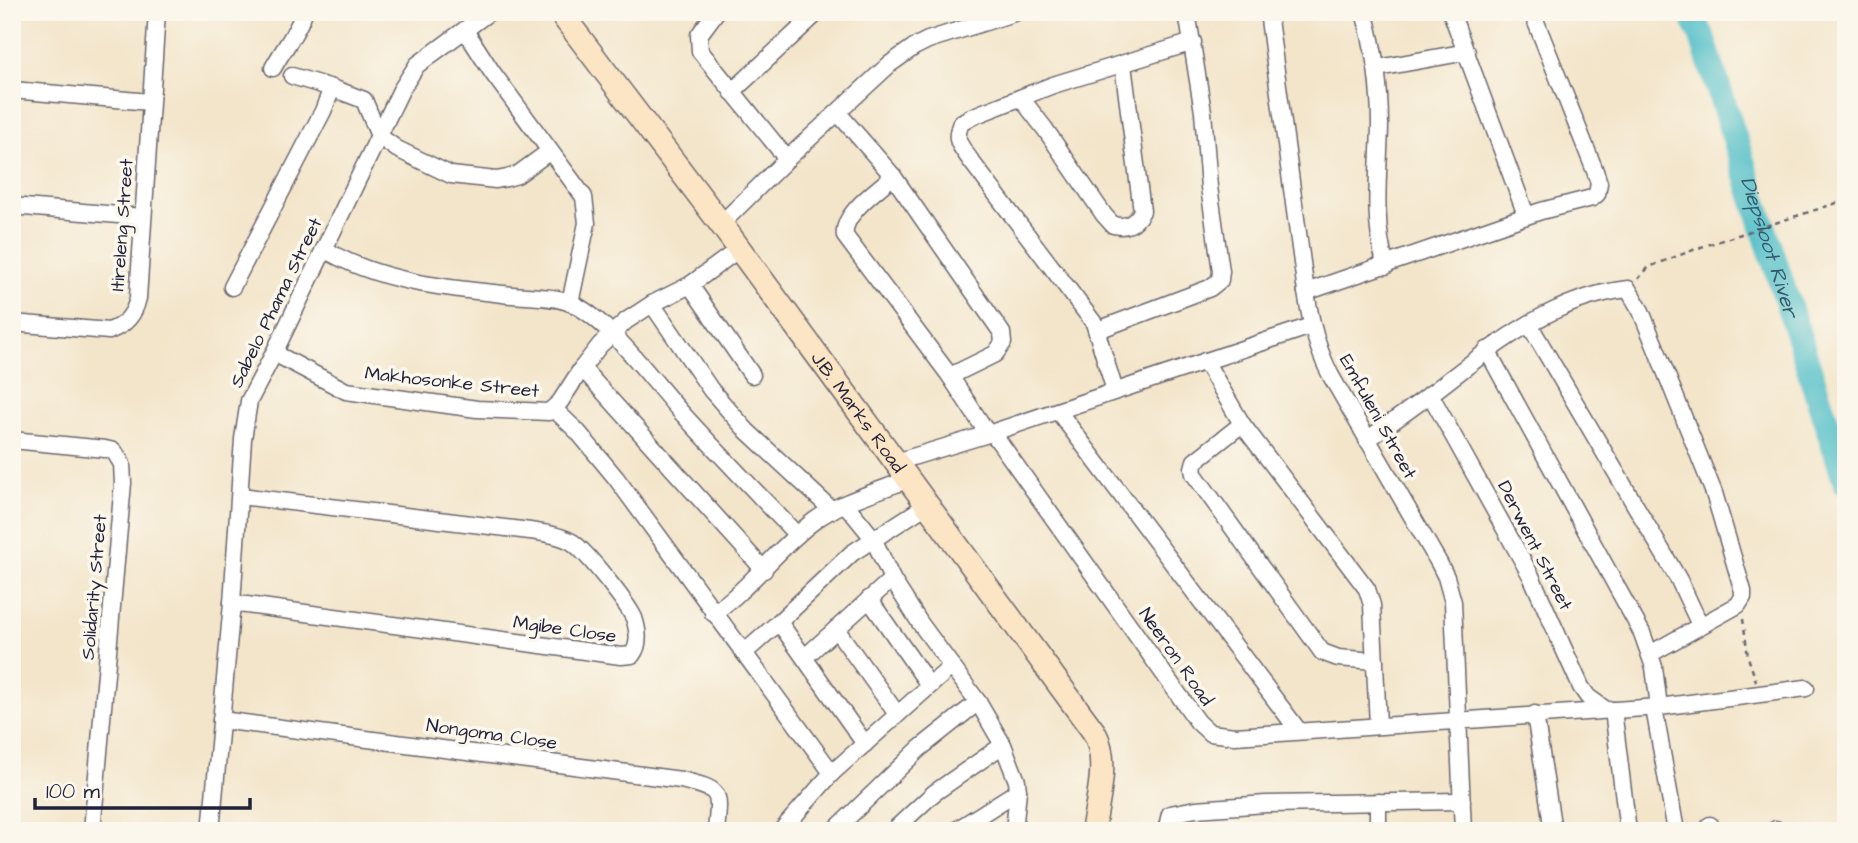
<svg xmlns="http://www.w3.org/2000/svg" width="1858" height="843" viewBox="0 0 1858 843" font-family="'Architects Daughter',sans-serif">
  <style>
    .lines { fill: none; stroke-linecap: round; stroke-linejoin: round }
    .river { stroke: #50bec7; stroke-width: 26 }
    .street-casing { stroke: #6b666d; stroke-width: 19 }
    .secondary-casing { stroke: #6b666d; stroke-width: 26 }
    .path { stroke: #6b666d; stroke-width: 2.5; stroke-dasharray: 5 5; stroke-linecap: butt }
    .street { stroke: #fff; stroke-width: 16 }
    .secondary { stroke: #fce5c4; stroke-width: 23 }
    .labels { text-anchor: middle; stroke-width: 7; stroke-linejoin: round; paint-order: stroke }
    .street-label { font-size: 19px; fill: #22223b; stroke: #fbf7ec }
    .water-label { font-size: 21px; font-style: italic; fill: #32596c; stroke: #fbf7ec }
  </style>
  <rect width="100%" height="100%" fill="#fbf7ec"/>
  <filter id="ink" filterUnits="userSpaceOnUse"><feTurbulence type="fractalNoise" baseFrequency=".0143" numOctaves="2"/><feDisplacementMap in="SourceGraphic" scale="14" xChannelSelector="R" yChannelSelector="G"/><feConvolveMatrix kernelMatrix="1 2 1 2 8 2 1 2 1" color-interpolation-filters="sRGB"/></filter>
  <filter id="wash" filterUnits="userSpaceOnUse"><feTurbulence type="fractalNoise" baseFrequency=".00686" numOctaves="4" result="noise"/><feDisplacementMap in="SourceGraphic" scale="28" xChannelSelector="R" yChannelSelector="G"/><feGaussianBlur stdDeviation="1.57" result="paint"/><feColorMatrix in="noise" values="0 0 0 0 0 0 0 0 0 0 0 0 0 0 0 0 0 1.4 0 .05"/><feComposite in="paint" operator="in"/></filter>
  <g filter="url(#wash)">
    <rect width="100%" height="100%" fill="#f3e5ca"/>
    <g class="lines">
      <path class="river" id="s1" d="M1691,12L1702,37L1846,483"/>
    </g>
  </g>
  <g filter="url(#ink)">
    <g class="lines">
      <g class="street-casing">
        <g id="street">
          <path d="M716,12L699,35L700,51L787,159"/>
          <path d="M1268,12L1306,292C1311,323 1317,349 1331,376L1439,563L1446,577L1453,602L1463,831"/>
          <path d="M1364,12C1375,50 1380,86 1380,125C1379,172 1372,221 1386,266"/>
          <path d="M1451,12L1526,215"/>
          <path d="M465,30L492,72L584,197L587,223L570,303"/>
          <path d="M273,68C283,49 298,32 304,12"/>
          <path d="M1378,68L1467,52"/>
          <path d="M292,76L332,88L364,100L379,136L397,149L451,175L496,180L507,178L517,175L550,151"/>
          <path d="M12,90L150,102"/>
          <path d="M732,92L818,12"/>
          <path d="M1021,98L1045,129L1104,215L1113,225C1127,228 1135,224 1142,211L1123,65"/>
          <path d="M838,113L893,176L1002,333L1003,343L995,354L950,376"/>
          <path d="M893,176C878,190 841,214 845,236L950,376L988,434"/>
          <path d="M12,206L142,217"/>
          <path d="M721,224L787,159L890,64L914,47L928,40L1017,12"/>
          <path d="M324,249C376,281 443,288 503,294C524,297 552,295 571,303C608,319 653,381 680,411C718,453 758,494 797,535"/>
          <path d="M690,285L752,375"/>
          <path d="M232,287L323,111L332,88"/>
          <path d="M1306,292L1541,211L1592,198L1597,194L1599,183L1595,171L1532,12"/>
          <path d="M652,304L711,390L747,431L832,510"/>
          <path d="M12,323L109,331C125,325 134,316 138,298L157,12"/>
          <path d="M1529,324L1679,580L1700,625"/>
          <path d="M1098,330L1210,288L1220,280L1221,271L1209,187L1203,112L1187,12"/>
          <path d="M1487,350L1642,633L1654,667L1659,707"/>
          <path d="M274,353L346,391L477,409L549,412L560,402L582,368L600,345L626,321L652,304L690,285L739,249"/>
          <path d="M1205,361L1242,424L1367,589L1372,605L1378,725"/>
          <path d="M582,368L764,570"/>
          <path d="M1115,391L1094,323L971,161C961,146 953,141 961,123L971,117L1053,85L1193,42"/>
          <path d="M1430,394L1531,576L1581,687L1588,697L1606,710"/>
          <path d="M554,409L578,432L616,478L832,773"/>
          <path d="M1058,411L1298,730"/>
          <path d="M1242,424L1195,461L1193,468L1194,474L1322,652L1338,658L1375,661"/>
          <path d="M993,433L1198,722L1210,733L1235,736L1659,707L1806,688"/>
          <path d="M12,440L105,449L114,451L122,464L123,483L92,831"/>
          <path d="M1367,440C1389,424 1411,409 1432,393C1491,348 1552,297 1628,289L1641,311L1714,493L1743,591V597L1738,605L1650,654"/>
          <path d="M896,462L988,434L1311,326"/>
          <path d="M846,505L873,538L892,579L920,623L978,702L1003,745L1017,781L1018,791L1014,831"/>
          <path d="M869,599L929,685"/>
          <path d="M232,603L621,656L632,655C640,645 638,630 634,618C627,603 586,551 572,542C559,535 544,533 530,531L240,496"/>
          <path d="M713,613C752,587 777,548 814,521C839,502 879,491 909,479"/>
          <path d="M779,622L865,744"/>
          <path d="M836,629L897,714"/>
          <path d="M744,653L779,622L852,553L927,505"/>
          <path d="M805,657L892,579"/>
          <path d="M1654,708L1676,831"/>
          <path d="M1613,710L1628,831"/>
          <path d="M1535,714L1553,831"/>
          <path d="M221,720L681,780C722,790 720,790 716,831"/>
          <path d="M1378,802V831"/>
          <path d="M1710,825V831"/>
          <path d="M1776,829V831"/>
          <path d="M211,831L232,603L243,439L249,401L274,353L401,90L417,65L489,12"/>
          <path d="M781,831L832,773L952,666"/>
          <path d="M834,831L919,749L978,702"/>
          <path d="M893,831L934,793L1003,745"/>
          <path d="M955,831L1018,791"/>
          <path d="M1166,831L1170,814L1196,809L1266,804L1462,801"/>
        </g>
      </g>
      <g class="secondary-casing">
        <g id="secondary">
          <path id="s2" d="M560,12L721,224L1094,732C1110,760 1097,800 1093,831"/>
        </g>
      </g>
      <g class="path">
        <path d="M1638,279L1649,267L1701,247L1846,200"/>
        <path d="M1743,619L1748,657L1756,681"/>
      </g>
      <use href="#street" class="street"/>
      <use href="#secondary" class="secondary"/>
    </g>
  </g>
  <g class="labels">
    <g class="street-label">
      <text transform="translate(121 225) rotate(-86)" y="7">Itireleng Street</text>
      <text transform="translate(275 302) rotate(-64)" y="7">Sabelo Phama Street</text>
      <text transform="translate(452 381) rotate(6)" y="7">Makhosonke Street</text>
      <text dy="7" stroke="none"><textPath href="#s2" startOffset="499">J.B. Marks Road</textPath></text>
      <text transform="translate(1379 416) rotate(61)" y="7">Emfuleni Street</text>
      <text transform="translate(1536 545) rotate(63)" y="7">Derwent Street</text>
      <text transform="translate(93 587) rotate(-85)" y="7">Solidarity Street</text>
      <text transform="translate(565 628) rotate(8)" y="7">Mgibe Close</text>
      <text transform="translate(1177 656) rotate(55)" y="7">Neeron Road</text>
      <text transform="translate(492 733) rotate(8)" y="7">Nongoma Close</text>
    </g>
    <g class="water-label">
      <text dy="7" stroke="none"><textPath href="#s1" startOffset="248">Diepsloot River</textPath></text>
    </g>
  </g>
  <rect width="1858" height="843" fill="none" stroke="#fbf7ec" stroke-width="42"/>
  <path d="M35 798v10h215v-10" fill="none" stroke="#22223b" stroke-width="3.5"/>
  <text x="46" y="798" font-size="21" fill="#22223b" stroke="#fbf7ec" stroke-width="5" paint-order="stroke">100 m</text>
</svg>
